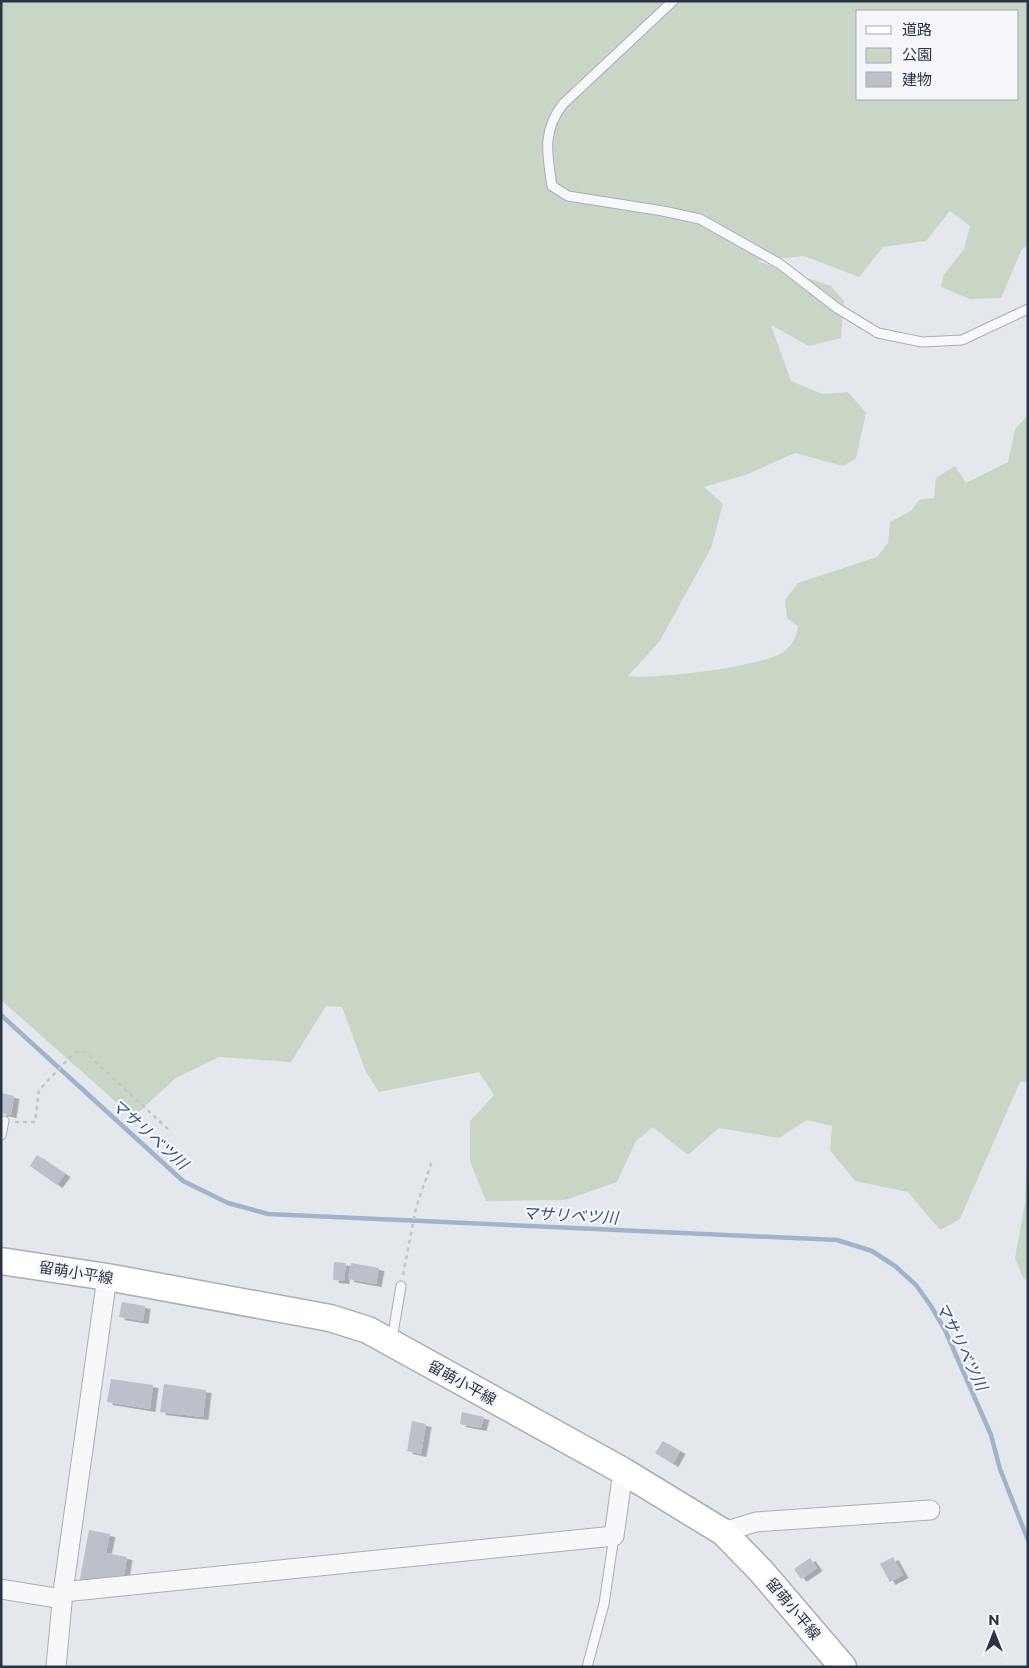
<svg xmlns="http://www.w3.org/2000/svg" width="1029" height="1668" viewBox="0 0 1029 1668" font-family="Montserrat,'Noto Sans JP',sans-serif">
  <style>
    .green { fill: #c9d6c5; fill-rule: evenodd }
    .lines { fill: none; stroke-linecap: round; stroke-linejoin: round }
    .stream { stroke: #9fb4cc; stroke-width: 4.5 }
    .building { fill: #bbc0ca; filter: url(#shadow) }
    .service-casing { stroke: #a9aeb7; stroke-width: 11 }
    .minor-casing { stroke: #a9aeb7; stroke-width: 21 }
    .secondary-casing { stroke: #a9aeb7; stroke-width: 29 }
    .path { stroke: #c2c5cb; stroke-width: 2.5; stroke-dasharray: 4 4; stroke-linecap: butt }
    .service { stroke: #f7f8fa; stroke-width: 9 }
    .minor { stroke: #f7f8fa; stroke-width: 19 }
    .secondary { stroke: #fff; stroke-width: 26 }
    .labels { text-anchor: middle; stroke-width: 4.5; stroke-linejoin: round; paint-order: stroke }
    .street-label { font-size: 15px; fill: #2b3445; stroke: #f4f6f9 }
    .water-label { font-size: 16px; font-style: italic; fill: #34527a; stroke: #f4f6f9 }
  </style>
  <defs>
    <filter id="shadow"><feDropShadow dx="5.5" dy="3" stdDeviation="0" flood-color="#0004"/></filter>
  </defs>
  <rect width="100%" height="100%" fill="#e4e7ec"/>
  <g class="green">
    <path d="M1,1H1028V245L1022,249L1001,298L970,299L941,287L943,276L964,249L970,226L950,211L926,241L883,247L859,277L804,256L757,261L831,286L844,301L841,338L809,346L771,325L791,381L822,394L848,392L866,413L856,458L843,466L795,453L748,474L704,487L723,504L711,548L659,642L628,676C654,680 762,667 783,652C791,647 797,636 798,626L787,618L785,600L798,583L877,557L888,543L890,522L911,511L919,500L934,498L936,478L955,466L966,483L1008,462L1015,429L1028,415V1082H1020L960,1219L940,1230L908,1192L855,1181L830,1150L832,1126L807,1120L779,1138L719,1128L688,1155L653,1127L636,1141L617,1182L565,1200L486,1201L470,1161V1121L494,1095L479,1072L379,1092L366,1072L342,1007L326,1006L291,1062L219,1057L176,1078L133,1117L1,1000ZM858,11H1018V99H858Z"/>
    <path d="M1028,1135V1280L1023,1278L1015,1258L1025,1203Z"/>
  </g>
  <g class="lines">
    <path class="stream" d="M1,1015L183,1181L228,1203L268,1214L837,1240L872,1251L895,1266L916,1285L931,1306L945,1330L991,1435L1000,1469L1028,1540"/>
  </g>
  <g class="building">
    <path d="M1,1093L14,1096L11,1115L1,1113Z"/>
    <path d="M37,1155L65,1174L57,1185L30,1166Z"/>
    <path d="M334,1262L346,1263L344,1281L333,1280Z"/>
    <path d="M351,1263L379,1268L376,1284L348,1279Z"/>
    <path d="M122,1302L145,1306L143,1321L119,1317Z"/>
    <path d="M111,1379L153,1385L150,1409L107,1402Z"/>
    <path d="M164,1384L206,1390L203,1417L160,1412Z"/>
    <path d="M462,1412L484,1417L481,1428L460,1424Z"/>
    <path d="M412,1421L426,1424L421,1454L407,1451Z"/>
    <path d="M663,1441L680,1451L673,1464L655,1453Z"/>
    <path d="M89,1530L110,1534L106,1553L127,1557L123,1582L102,1578L100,1587L79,1584Z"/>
    <path d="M893,1557L903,1575L890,1582L880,1564Z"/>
    <path d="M810,1558L817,1568L801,1579L794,1569Z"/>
  </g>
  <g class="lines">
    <g class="service-casing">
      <g id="service">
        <path d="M673,1L563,104C542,131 547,154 552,186L568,196L663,211L700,219L780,264L837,308L878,333L922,342L962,340L1028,309"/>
        <path d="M1,1135L4,1121"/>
        <path d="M392,1339L401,1286"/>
        <path d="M587,1667L604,1604L614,1536"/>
      </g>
    </g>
    <g class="minor-casing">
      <g id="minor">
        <path d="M723,1532L756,1522L930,1510"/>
        <path d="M1,1589L62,1599"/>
        <path d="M63,1592L614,1536L623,1471"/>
        <path d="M56,1667L63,1592L107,1277"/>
      </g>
    </g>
    <g class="secondary-casing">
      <path id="secondary" d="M1,1261L107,1277L330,1318L368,1330L623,1471L723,1532L761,1571L843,1667"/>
    </g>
    <g class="path">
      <path d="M15,1122H35L39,1090L75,1052H85L169,1130"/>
      <path d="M403,1275L416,1208L432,1161"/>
    </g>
    <use href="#service" class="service"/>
    <use href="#minor" class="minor"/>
    <use href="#secondary" class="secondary"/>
  </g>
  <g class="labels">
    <g class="street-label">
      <text transform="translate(76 1273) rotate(9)" y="5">留萌小平線</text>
      <text transform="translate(462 1383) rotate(29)" y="5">留萌小平線</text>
      <text transform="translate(793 1609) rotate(50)" y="5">留萌小平線</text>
    </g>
    <g class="water-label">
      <text transform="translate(150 1134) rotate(42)" y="6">マサリベツ川</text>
      <text transform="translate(570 1215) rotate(3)" y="6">マサリベツ川</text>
      <text transform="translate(962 1346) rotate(64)" y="6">マサリベツ川</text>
    </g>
  </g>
  <rect width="1029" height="1668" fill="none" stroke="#2b3445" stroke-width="5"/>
  <rect x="856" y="10" width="162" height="90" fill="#f4f6f9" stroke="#a4a8b1"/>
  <rect x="866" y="26" width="25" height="8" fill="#ffffff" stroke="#a4a8b1"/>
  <text x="902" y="35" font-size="15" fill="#2b3445">道路</text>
  <rect x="866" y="48" width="25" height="15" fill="#c9d6c5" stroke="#a4a8b1"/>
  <text x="902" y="60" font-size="15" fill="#2b3445">公園</text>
  <rect x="866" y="72" width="25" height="15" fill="#bbc0ca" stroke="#a4a8b1"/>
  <text x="902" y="85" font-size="15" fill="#2b3445">建物</text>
  <g transform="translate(994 1633)" stroke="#f4f6f9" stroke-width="4" paint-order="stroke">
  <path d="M0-4L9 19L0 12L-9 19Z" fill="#2b3445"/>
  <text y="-8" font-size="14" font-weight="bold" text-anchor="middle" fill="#2b3445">N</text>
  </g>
</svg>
